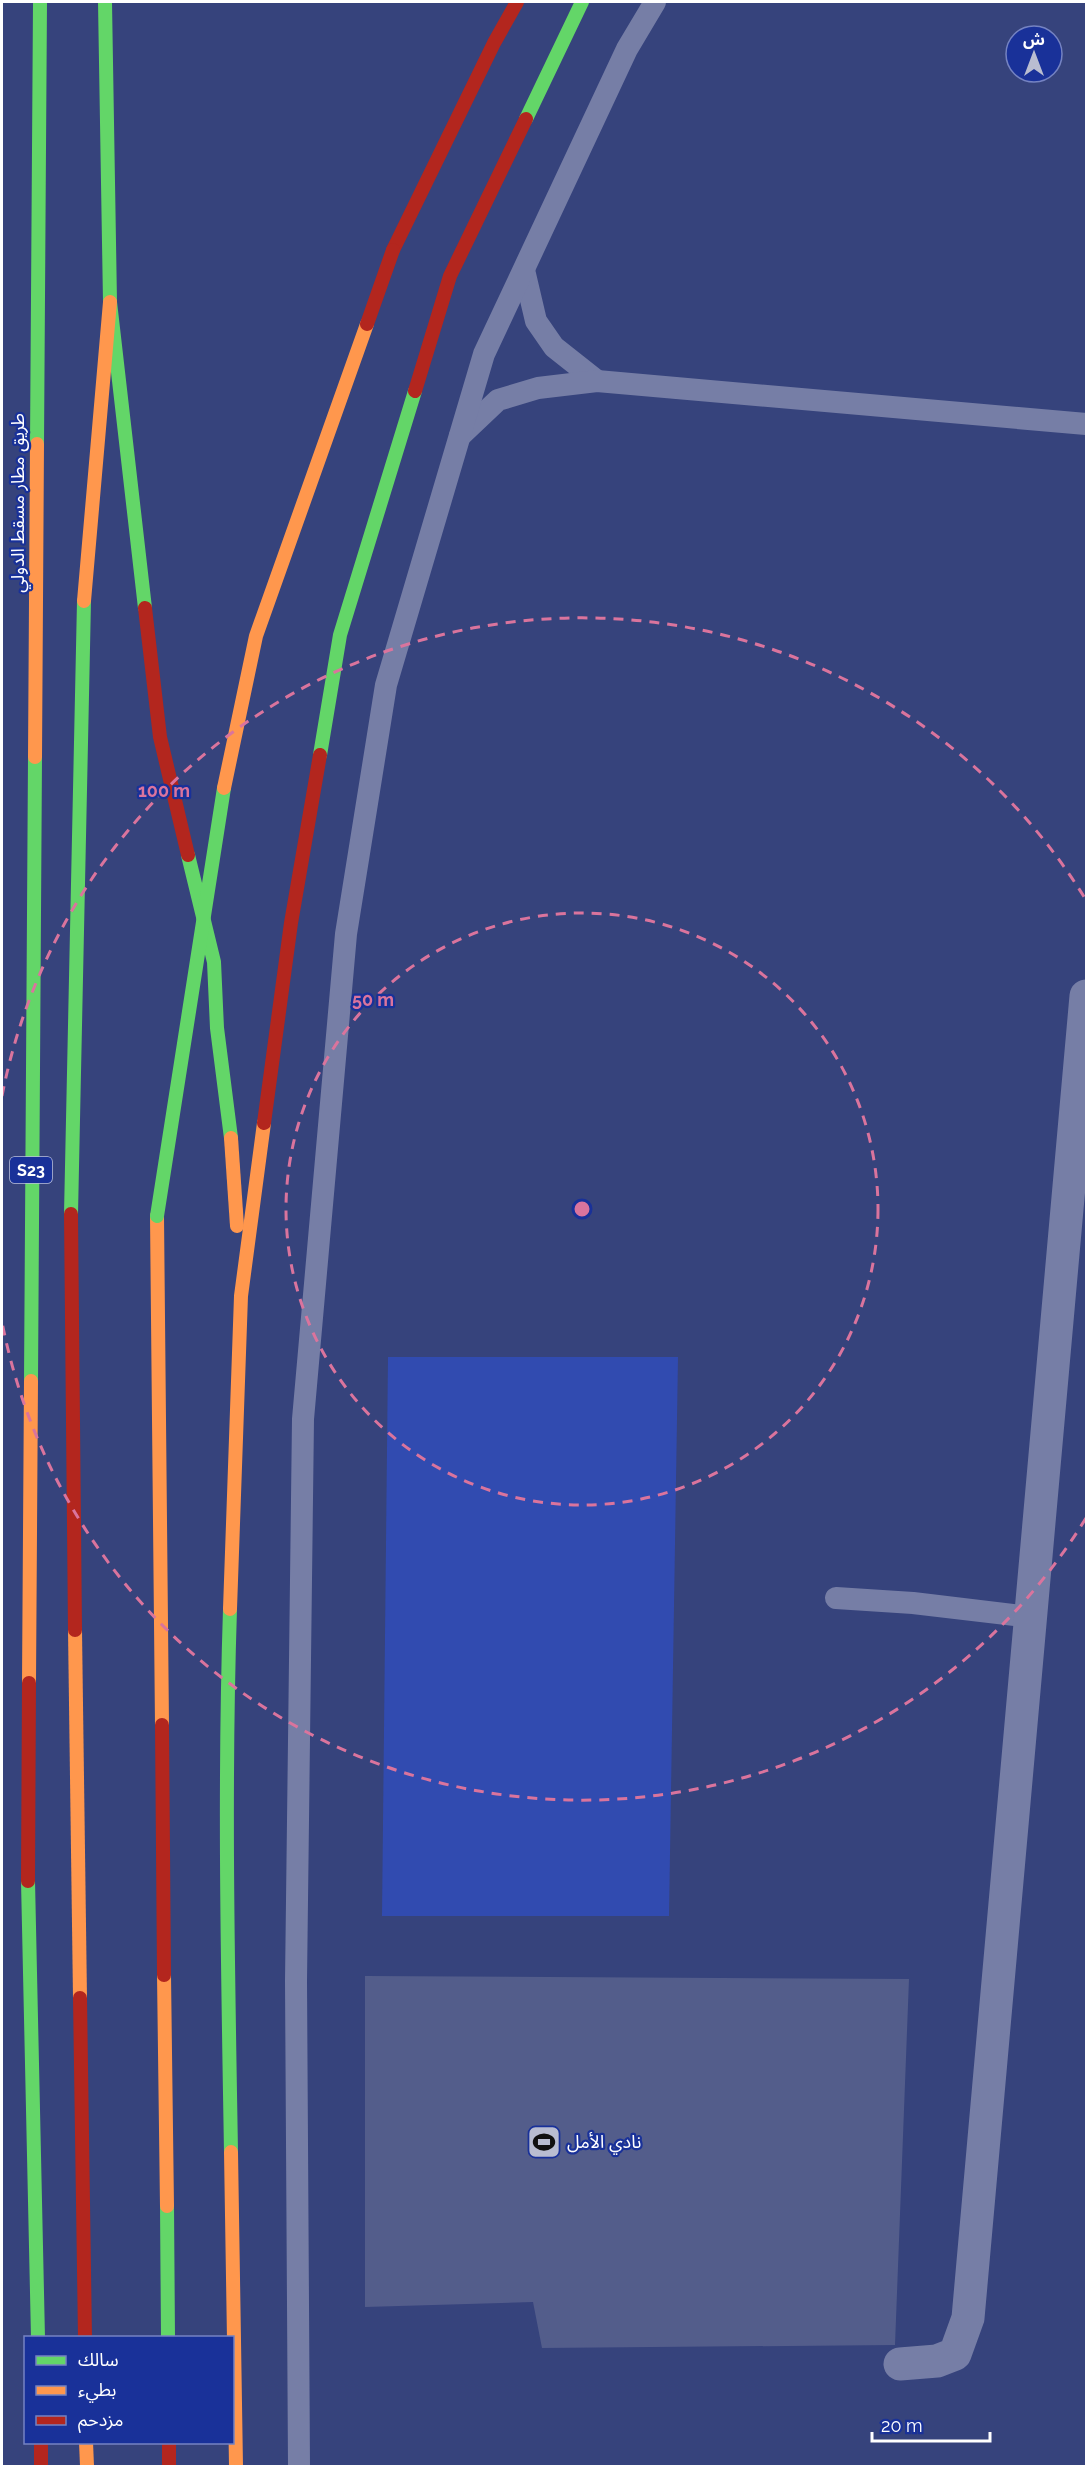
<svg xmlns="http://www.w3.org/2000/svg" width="1088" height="2468" viewBox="0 0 1088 2468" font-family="Raleway,'Noto Sans Arabic',sans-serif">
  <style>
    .green { fill: #314bb0 }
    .building { fill: #535d8b }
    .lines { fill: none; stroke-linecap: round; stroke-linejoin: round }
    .lane { stroke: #767ea6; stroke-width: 22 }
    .street { stroke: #767ea6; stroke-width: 33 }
    .fast { stroke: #63d668; stroke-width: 14 }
    .slow { stroke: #ff974d; stroke-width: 14 }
    .jam { stroke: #b3261e; stroke-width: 14 }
    .fast-bridge { stroke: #63d668; stroke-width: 14 }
    .slow-bridge { stroke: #ff974d; stroke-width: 14 }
    .jam-bridge { stroke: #b3261e; stroke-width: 14 }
    .ring { fill: none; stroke: #da749d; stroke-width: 3; stroke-dasharray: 10 8 }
    .labels { text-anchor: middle; stroke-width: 4.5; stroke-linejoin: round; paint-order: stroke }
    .shield { fill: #193199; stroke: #bac1e0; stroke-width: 1.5 }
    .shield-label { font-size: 16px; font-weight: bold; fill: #fff }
    .street-label { font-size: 18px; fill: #fff; stroke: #193199 }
    .poi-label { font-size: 18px; fill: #fff; stroke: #193199; text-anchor: start }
    .centre { fill: #da749d; stroke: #193199; stroke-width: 3 }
    .ring-label { font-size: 18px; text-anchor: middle; font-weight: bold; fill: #da749d; stroke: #193199; stroke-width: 4.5; stroke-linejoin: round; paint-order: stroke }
  </style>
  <rect width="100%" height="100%" fill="#36437c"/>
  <path class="green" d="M388,1357H678L669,1916H382Z"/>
  <path class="building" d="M365,1976L909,1979L895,2345L542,2348L533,2302L365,2307Z"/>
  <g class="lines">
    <g class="lane">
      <path d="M524,270L536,321L554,347L597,381"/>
      <path d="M460,436L498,400L538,388L597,381L1086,424"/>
      <path d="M836,1598L913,1603L1031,1617"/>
      <path d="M299,2466L296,1981L303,1419L346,934L386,685L484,354L627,49L655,2"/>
    </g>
    <path class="street" d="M900,2364L937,2361L955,2354L968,2318L1086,996"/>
    <g class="fast">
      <path d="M105,2L110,302L145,608"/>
      <path d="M526,119L582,2"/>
      <path d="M37,444L40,2"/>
      <path d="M320,755L340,635L415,391"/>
      <path d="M188,855L214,962L217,1028L231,1138"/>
      <path d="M71,1214L84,601"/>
      <path d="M31,1381L35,757"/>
      <path d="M230,1609C224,1790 228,1971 231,2152"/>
      <path d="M28,1881L38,2338"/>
      <path d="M167,2206L168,2338"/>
    </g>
    <g class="slow">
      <path d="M84,601L110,302"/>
      <path d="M35,757L37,444"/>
      <path d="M231,1138L237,1226"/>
      <path d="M157,1216L162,1725"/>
      <path d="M230,1609L241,1296L264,1123"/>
      <path d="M75,1630L80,1998"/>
      <path d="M29,1683L31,1381"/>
      <path d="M164,1975L167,2206"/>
      <path d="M231,2152L236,2466"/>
      <path d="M86,2442L87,2466"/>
    </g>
    <g class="jam">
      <path d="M393,250L494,43L517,2"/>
      <path d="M415,391L450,276L526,119"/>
      <path d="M145,608L160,737L188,855"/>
      <path d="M264,1123L291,923L320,755"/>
      <path d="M71,1214L75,1630"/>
      <path d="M162,1725L164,1975"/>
      <path d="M28,1881L29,1683"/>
      <path d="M80,1998L85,2338"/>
      <path d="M41,2442V2466"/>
      <path d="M169,2442V2466"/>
    </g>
    <path class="fast-bridge" d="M157,1216L224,788"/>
    <path class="slow-bridge" d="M224,788L256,636L367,324"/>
    <path class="jam-bridge" d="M367,324L393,250"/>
  </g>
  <g class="ring">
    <circle cx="582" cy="1209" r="296"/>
    <path d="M1086 1518A591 591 0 0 1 2 1322M2 1096A591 591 0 0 1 1086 900"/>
  </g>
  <defs>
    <g id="stadium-square" transform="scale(1.725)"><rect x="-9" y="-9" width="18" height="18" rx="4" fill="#b9bdd1" stroke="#193199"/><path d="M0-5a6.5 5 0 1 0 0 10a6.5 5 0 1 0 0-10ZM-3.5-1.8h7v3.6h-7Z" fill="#111"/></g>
  </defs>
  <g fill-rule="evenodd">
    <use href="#stadium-square" x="544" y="2142"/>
  </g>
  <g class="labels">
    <rect class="shield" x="10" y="1157" width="42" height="26" rx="4.5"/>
    <g class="shield-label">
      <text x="31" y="1176">S23</text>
    </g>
    <g class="street-label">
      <text transform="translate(18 503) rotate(-90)" y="6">طريق مطار مسقط الدولي</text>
    </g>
    <g class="poi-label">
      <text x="567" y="2148">نادي الأمل</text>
    </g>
  </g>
  <circle cx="582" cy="1209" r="9" class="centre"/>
  <g class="ring-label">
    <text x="164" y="797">100 m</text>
    <text x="373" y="1006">50 m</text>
  </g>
  <rect width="1088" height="2468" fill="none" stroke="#ffffff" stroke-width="6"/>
  <rect x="24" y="2336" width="210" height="108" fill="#193199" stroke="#7583c2" stroke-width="1.5"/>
  <rect x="36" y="2356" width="30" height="9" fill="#63d668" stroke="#7583c2" stroke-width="1.5"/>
  <text x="78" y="2366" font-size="18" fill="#ffffff">سالك</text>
  <rect x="36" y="2386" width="30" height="9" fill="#ff974d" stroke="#7583c2" stroke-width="1.5"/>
  <text x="78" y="2396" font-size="18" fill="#ffffff">بطيء</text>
  <rect x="36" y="2416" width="30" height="9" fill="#b3261e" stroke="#7583c2" stroke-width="1.5"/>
  <text x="78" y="2426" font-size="18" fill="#ffffff">مزدحم</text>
  <g transform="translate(1034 54)"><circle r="28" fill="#193199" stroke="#7583c2" stroke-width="1.5"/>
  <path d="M0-4.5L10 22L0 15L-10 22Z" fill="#b9bdd1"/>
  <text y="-9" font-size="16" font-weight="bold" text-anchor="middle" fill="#ffffff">ش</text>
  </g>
  <path d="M872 2432v9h118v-9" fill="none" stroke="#ffffff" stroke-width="3"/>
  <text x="881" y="2432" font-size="18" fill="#ffffff" stroke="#193199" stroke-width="4.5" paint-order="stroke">20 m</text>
</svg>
